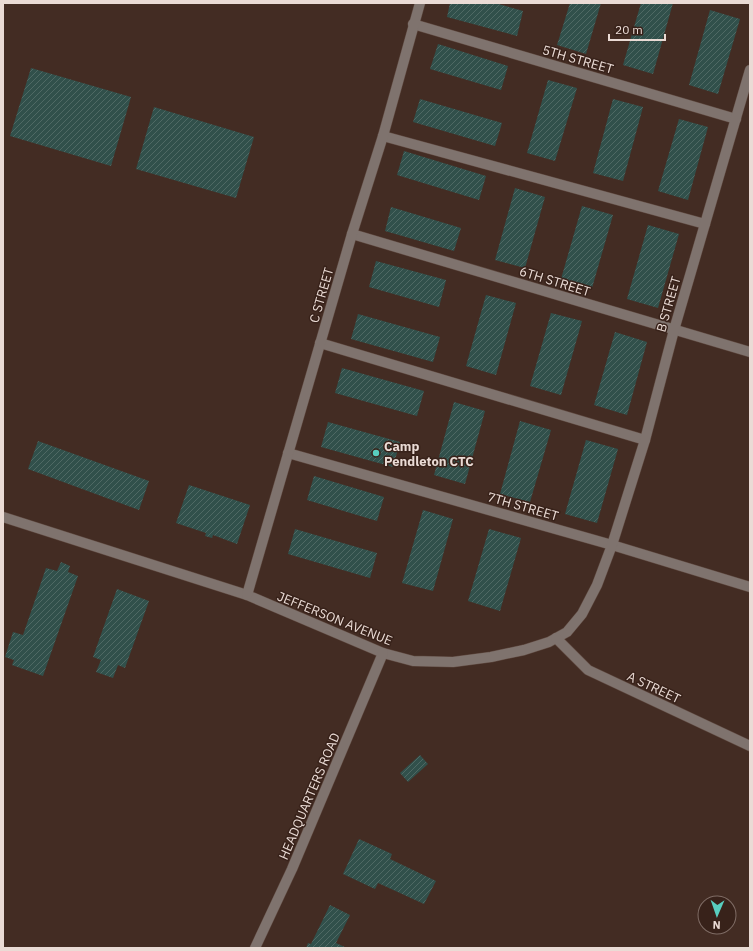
<svg xmlns="http://www.w3.org/2000/svg" width="753" height="951" viewBox="0 0 753 951" font-family="'IBM Plex Sans',sans-serif">
  <style>
    .building { fill: url(#building-hatch) }
    .lines { fill: none; stroke-linecap: round; stroke-linejoin: round }
    .minor-casing { stroke: #5e483f; stroke-width: 11 }
    .minor { stroke: #7f736e; stroke-width: 10 }
    .poi-dot { fill: #58cebf; stroke: #38221a; stroke-width: 1.5 }
    .labels { text-anchor: middle; stroke-width: 3; stroke-linejoin: round; paint-order: stroke }
    .street-label { font-size: 13px; fill: #eadbd5; stroke: #38221a }
    .poi-label { font-size: 13px; font-weight: bold; fill: #eadbd5; stroke: #38221a; text-anchor: start }
  </style>
  <defs>
    <pattern id="building-hatch" width="6" height="6" patternUnits="userSpaceOnUse"><rect width="6" height="6" fill="#31504b"/><path d="M-1 1l2-2M0 6l6-6M5 7l2-2" fill="none" stroke="#4f6964"/></pattern>
  </defs>
  <rect width="100%" height="100%" fill="#432c23"/>
  <g class="building">
    <path d="M450,3H495L523,11L517,36L447,17Z"/>
    <path d="M570,3H601L586,54L557,45Z"/>
    <path d="M641,3H673L653,74L623,65Z"/>
    <path d="M710,10L740,19L718,94L689,85Z"/>
    <path d="M438,44L508,66L501,90L430,69Z"/>
    <path d="M31,68L131,97L111,166L10,136Z"/>
    <path d="M548,80L577,88L555,161L527,153Z"/>
    <path d="M420,99L502,123L495,146L413,122Z"/>
    <path d="M613,99L643,107L623,181L593,173Z"/>
    <path d="M154,107L254,137L236,198L136,169Z"/>
    <path d="M679,119L708,127L688,200L658,191Z"/>
    <path d="M404,151L486,176L479,200L397,175Z"/>
    <path d="M515,188L545,197L525,268L495,260Z"/>
    <path d="M582,206L613,215L592,288L561,279Z"/>
    <path d="M391,207L461,228L454,251L385,231Z"/>
    <path d="M648,225L679,234L658,308L627,299Z"/>
    <path d="M376,261L446,280L439,307L369,287Z"/>
    <path d="M486,295L516,303L496,375L466,366Z"/>
    <path d="M551,313L582,321L561,395L530,386Z"/>
    <path d="M358,314L440,337L433,362L351,339Z"/>
    <path d="M615,332L647,342L627,415L594,405Z"/>
    <path d="M342,368L424,391L417,416L335,393Z"/>
    <path d="M454,402L485,411L465,484L434,475Z"/>
    <path d="M520,421L551,430L530,502L500,494Z"/>
    <path d="M328,422L400,442L393,467L321,447Z"/>
    <path d="M586,440L618,449L597,523L565,514Z"/>
    <path d="M38,441L149,481L139,510L28,469Z"/>
    <path d="M314,476L384,497L377,521L307,500Z"/>
    <path d="M189,485L250,505L237,544L213,535L212,538L205,536L206,533L176,523Z"/>
    <path d="M423,510L453,519L433,591L402,583Z"/>
    <path d="M295,529L377,553L370,578L288,554Z"/>
    <path d="M489,529L521,538L500,611L468,601Z"/>
    <path d="M61,562L70,566L68,572L78,576L43,676L12,665L14,660L5,657L13,632L23,635L46,568L57,571Z"/>
    <path d="M117,589L149,601L125,668L118,665L113,678L96,672L101,660L93,657Z"/>
    <path d="M420,755L428,764L408,782L400,773Z"/>
    <path d="M359,839L392,854L390,859L436,881L424,904L378,883L375,889L343,874Z"/>
    <path d="M330,905L350,915L336,943L347,948H306L308,943L311,944Z"/>
  </g>
  <g class="lines">
    <g class="minor-casing">
      <g id="minor">
        <path d="M413,24L736,119"/>
        <path d="M383,136L705,224"/>
        <path d="M352,234L750,352"/>
        <path d="M320,343L645,440"/>
        <path d="M288,453L612,545L750,587"/>
        <path d="M3,517L247,595L383,653L413,661L453,662L491,657L524,650L549,642L567,632L582,614L597,585L612,545L645,440L674,330L750,70"/>
        <path d="M247,595L352,234L383,136L420,3"/>
        <path d="M556,638L588,670L750,746"/>
        <path d="M255,948L292,869L383,653"/>
      </g>
    </g>
    <use href="#minor" class="minor"/>
  </g>
  <circle class="poi-dot" cx="376" cy="453" r="4"/>
  <g class="labels">
    <g class="street-label">
      <text transform="translate(578 59) rotate(16)" y="5">5TH STREET</text>
      <text transform="translate(555 281) rotate(17)" y="5">6TH STREET</text>
      <text transform="translate(321 295) rotate(-74)" y="5">C STREET</text>
      <text transform="translate(668 304) rotate(-74)" y="5">B STREET</text>
      <text transform="translate(523 506) rotate(16)" y="5">7TH STREET</text>
      <text transform="translate(335 618) rotate(22)" y="5">JEFFERSON AVENUE</text>
      <text transform="translate(654 687) rotate(25)" y="5">A STREET</text>
      <text transform="translate(309 796) rotate(-67)" y="5">HEADQUARTERS ROAD</text>
    </g>
    <g class="poi-label">
      <text x="384" y="451">Camp<tspan x="384" dy="15">Pendleton CTC</tspan></text>
    </g>
  </g>
  <rect width="753" height="951" fill="none" stroke="#eadbd5" stroke-width="8"/>
  <g transform="translate(717 915) rotate(182)"><circle r="19" fill="#38221a" stroke="#7f6c65"/>
  <path d="M0-3L7 15L0 10L-7 15Z" fill="#58cebf"/>
  <text y="-6" font-size="11" font-weight="bold" text-anchor="middle" fill="#eadbd5">N</text>
  </g>
  <path d="M609 34v6h56v-6" fill="none" stroke="#eadbd5" stroke-width="2"/>
  <text x="615" y="34" font-size="12" fill="#eadbd5" stroke="#38221a" stroke-width="3" paint-order="stroke">20 m</text>
</svg>
